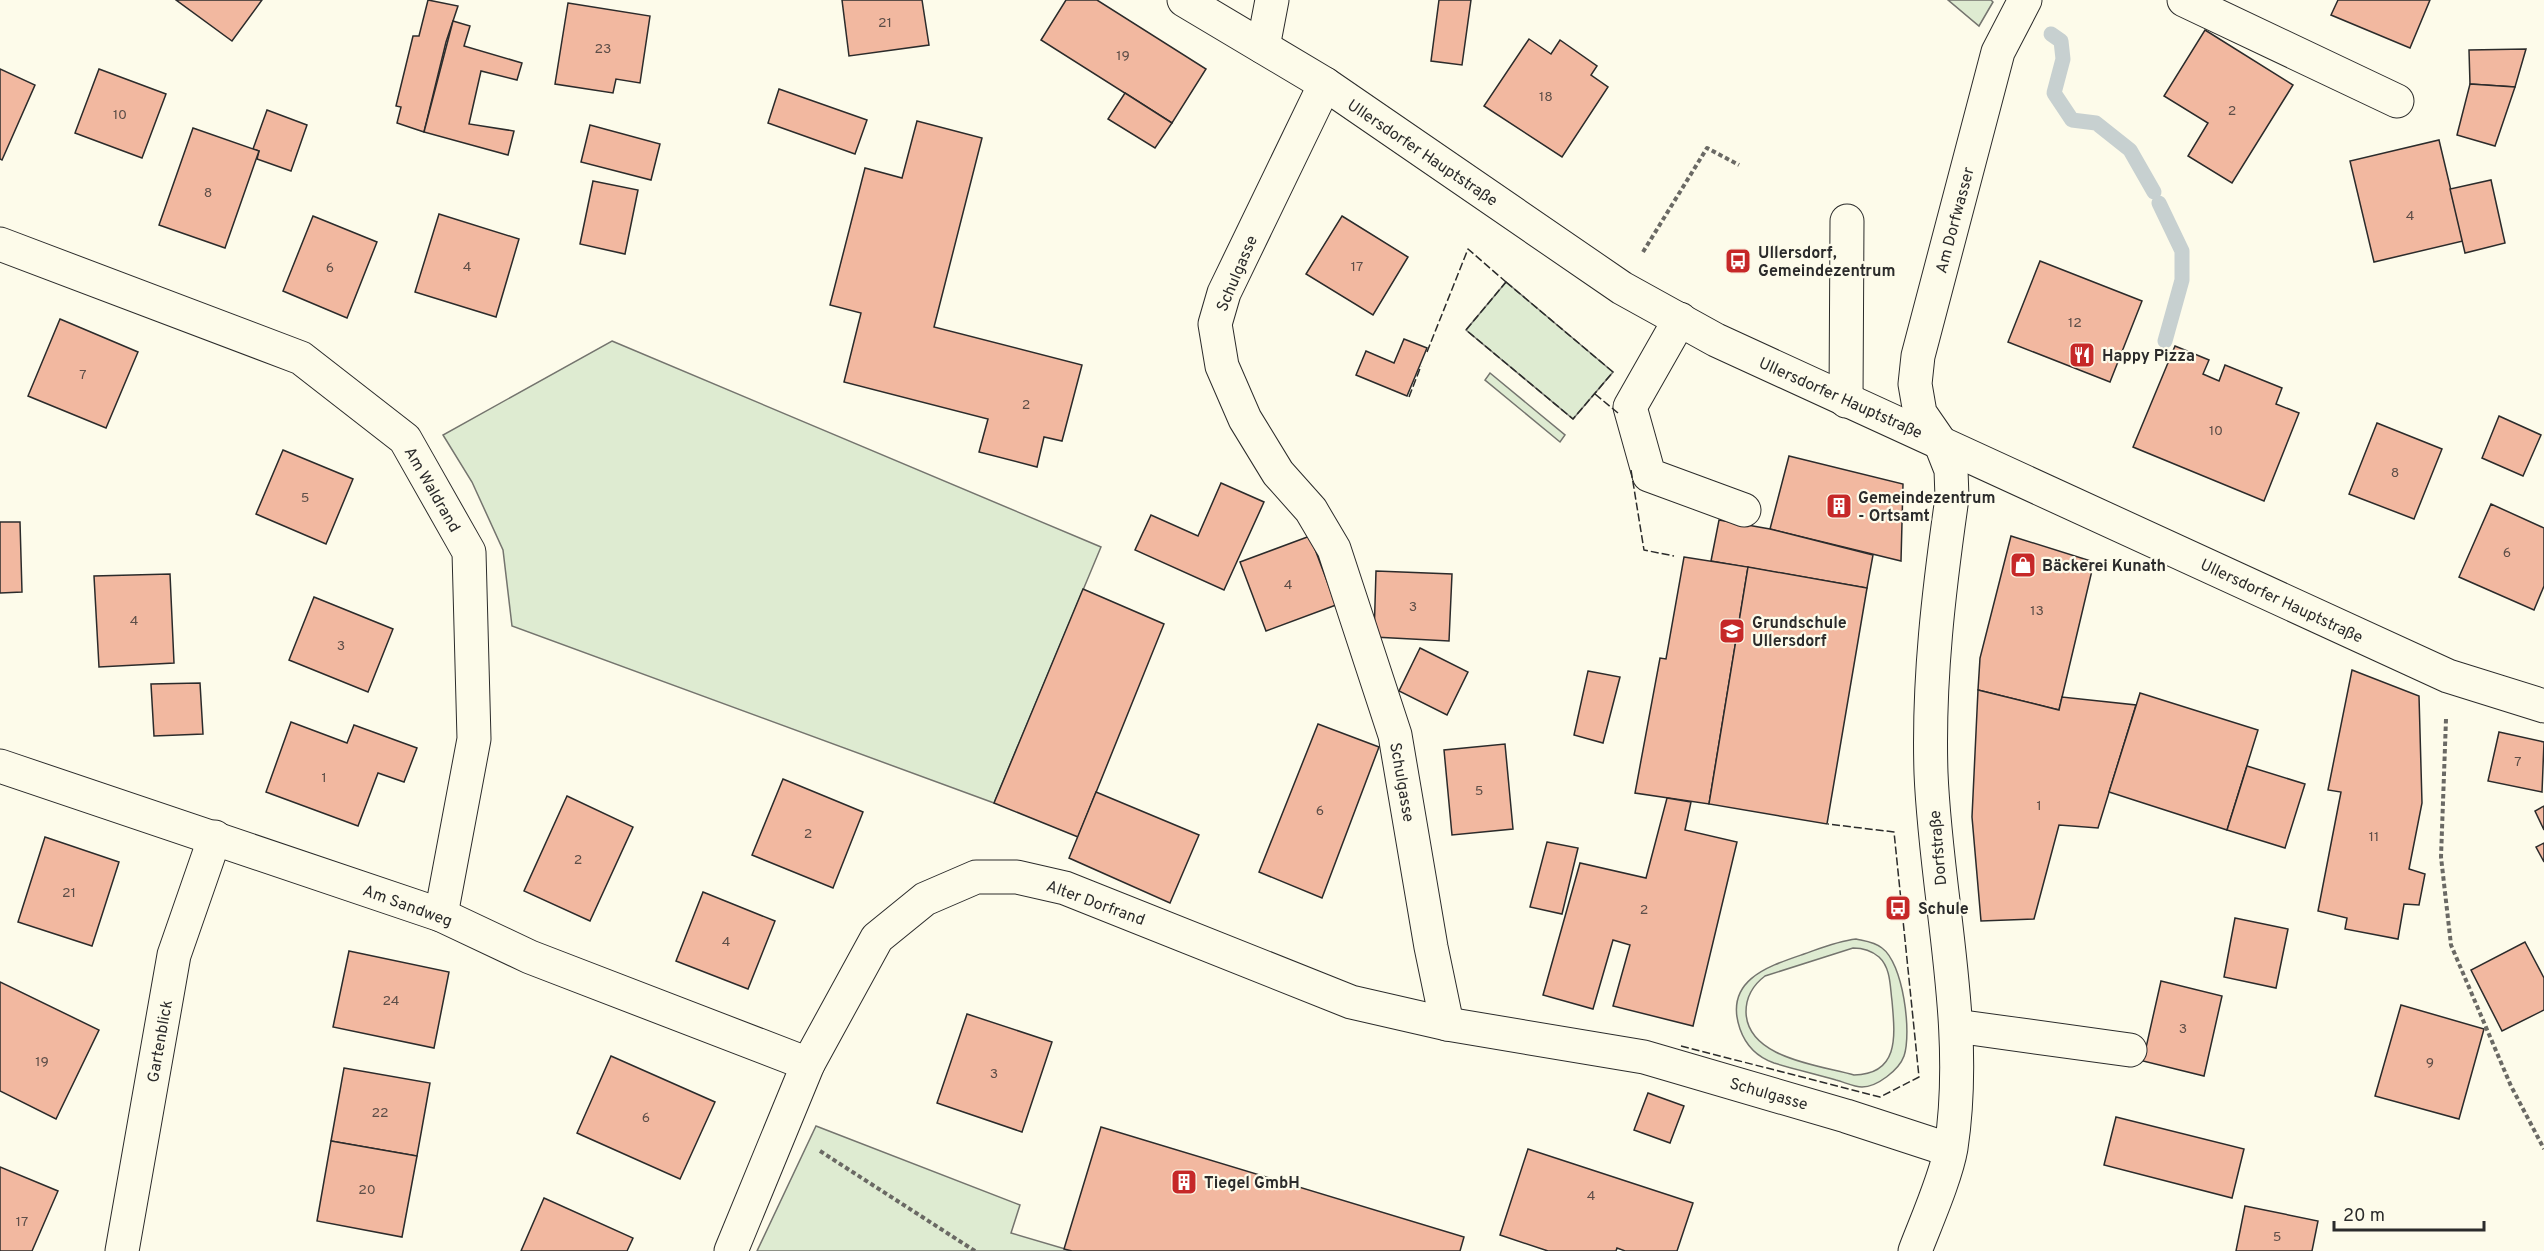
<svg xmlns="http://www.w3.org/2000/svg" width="2544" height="1251" viewBox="0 0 2544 1251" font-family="Overpass,sans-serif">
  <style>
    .green { fill: #deebd1; stroke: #74746e; stroke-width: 1.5; fill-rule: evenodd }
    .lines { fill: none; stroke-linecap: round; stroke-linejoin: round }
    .stream { stroke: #c7d0d0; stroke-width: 15 }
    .building { fill: #f2b8a0; stroke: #2b2b2b; stroke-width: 1.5 }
    .minor-casing { stroke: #2b2b2b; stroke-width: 35 }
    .major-casing { stroke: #2b2b2b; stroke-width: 35 }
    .path { stroke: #6a6964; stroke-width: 4; stroke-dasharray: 4.5 3; stroke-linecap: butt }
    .minor { stroke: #fdfbea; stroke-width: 33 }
    .major { stroke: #fdfbea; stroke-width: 33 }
    .fence { stroke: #2b2b2b; stroke-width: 1.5; stroke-dasharray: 8 3; stroke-linecap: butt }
    .labels { text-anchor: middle; stroke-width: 4.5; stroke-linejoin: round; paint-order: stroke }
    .number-label { font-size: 14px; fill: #5d4e48 }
    .street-label { font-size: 16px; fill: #2b2b2b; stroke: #fdfbea }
    .poi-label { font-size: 16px; font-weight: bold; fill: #2b2b2b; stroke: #fdfbea; text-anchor: start }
  </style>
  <rect width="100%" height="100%" fill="#fdfbea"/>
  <g class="green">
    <path d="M1948,0H1991L1993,2L1979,26Z"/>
    <path d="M1506,282L1613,372L1573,419L1466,330Z"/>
    <path d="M612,341L1101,547L994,803L512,626L503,550L472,482L443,435Z"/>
    <path d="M1490,373L1565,435L1560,442L1485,380Z"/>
    <path d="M1856,939C1865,941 1875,942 1882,948C1903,963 1912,1032 1904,1056C1899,1070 1877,1087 1862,1087C1854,1087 1844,1082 1836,1080C1815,1074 1794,1069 1774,1063C1757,1057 1746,1046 1740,1029C1723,980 1769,966 1804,954C1821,948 1838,941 1856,939ZM1853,948C1862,948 1872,951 1879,957C1891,968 1890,987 1892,1001C1895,1035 1900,1074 1854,1075C1818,1065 1747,1058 1746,1012C1746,996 1753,985 1765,976Z"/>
    <path d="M816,1126L1020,1205L1011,1233L1072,1251H757Z"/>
  </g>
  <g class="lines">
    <g class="stream">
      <path d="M2051,34L2061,41L2063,59L2054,93L2072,120L2096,123L2130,150L2154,192"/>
      <path d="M2159,203L2182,251V280L2165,341"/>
    </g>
  </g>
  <g class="building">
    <path d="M176,0H262L232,41Z"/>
    <path d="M428,0L458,6L446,42L424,132L397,123L401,107L396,106L413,36H419Z"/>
    <path d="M842,0H922L929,45L849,56Z"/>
    <path d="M1066,0H1097L1206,69L1172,123L1041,40Z"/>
    <path d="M1439,0H1471L1462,65L1431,61Z"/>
    <path d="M2338,0H2430L2410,48L2331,15Z"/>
    <path d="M568,3L650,16L640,83L616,79L613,93L555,84Z"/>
    <path d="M453,21L470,26L464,46L522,63L517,80L481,71L469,124L514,131L508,155L424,132Z"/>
    <path d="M2205,30L2293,85L2232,183L2188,156L2208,123L2164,96Z"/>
    <path d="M1529,39L1551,54L1560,40L1597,66L1591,75L1608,87L1562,157L1484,106Z"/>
    <path d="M2526,49L2515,87L2470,84L2469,50Z"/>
    <path d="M0,69L35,85L2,160L0,159Z"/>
    <path d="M99,69L166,94L142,158L75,133Z"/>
    <path d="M2470,84L2515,87L2495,146L2457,135Z"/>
    <path d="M779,89L867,120L855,154L768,123Z"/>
    <path d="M1125,93L1172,123L1155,148L1108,119Z"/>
    <path d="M267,110L307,125L291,171L257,159L259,151L253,149Z"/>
    <path d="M917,121L982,138L934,327L1082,365L1062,441L1044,437L1037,467L979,452L988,419L844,382L861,313L830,305L865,168L902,178Z"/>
    <path d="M590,125L660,144L651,180L581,162Z"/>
    <path d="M193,128L259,151L225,248L159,225Z"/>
    <path d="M2439,140L2463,241L2374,262L2350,161Z"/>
    <path d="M2491,180L2505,243L2465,253L2450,189Z"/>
    <path d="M593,181L638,190L625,254L580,244Z"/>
    <path d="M439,214L519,239L496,317L415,292Z"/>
    <path d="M313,216L377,242L347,318L283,291Z"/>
    <path d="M1342,216L1408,257L1373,315L1306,274Z"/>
    <path d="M2040,261L2142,301L2110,382L2008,342Z"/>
    <path d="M60,319L138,352L106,428L28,396Z"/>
    <path d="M1404,339L1427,348L1407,396L1356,375L1366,351L1394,363Z"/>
    <path d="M2175,346L2209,360L2203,374L2219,381L2225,365L2282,388L2276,404L2299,413L2264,501L2133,447Z"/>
    <path d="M2499,416L2541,435L2523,476L2482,458Z"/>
    <path d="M2377,423L2442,449L2414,519L2349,494Z"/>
    <path d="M283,450L353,479L326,544L256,514Z"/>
    <path d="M1789,456L1903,484L1901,561L1770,529Z"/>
    <path d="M1221,483L1264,502L1224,590L1135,550L1151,515L1198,536Z"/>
    <path d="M2491,504L2544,528V586L2534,610L2459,577Z"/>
    <path d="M1719,520L1770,529L1873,555L1867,588L1711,561Z"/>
    <path d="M0,522H20L22,592L0,593Z"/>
    <path d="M1310,536L1336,605L1266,631L1240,562Z"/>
    <path d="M2011,536L2094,562L2059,710L1978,690L1980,658Z"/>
    <path d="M1684,557L1748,567L1709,804L1635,793L1660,658L1666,659Z"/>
    <path d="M1748,567L1867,588L1827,824L1709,804Z"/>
    <path d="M1376,571L1452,574L1449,641L1374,637Z"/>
    <path d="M170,574L174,663L99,667L94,576Z"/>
    <path d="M1083,589L1164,624L1078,837L994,803Z"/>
    <path d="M314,597L393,629L368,692L289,660Z"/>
    <path d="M1420,648L1468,672L1447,715L1399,691Z"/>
    <path d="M2352,670L2419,696L2422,803L2409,869L2425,874L2419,905L2404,904L2398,939L2345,929L2347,918L2318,911L2341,792L2328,790Z"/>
    <path d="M1588,671L1620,677L1603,743L1574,735Z"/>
    <path d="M200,683L203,734L154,736L151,684Z"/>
    <path d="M1978,690L2059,710L2062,697L2136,705L2098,828L2059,825L2034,919L1981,921L1972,817Z"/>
    <path d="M2140,693L2258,730L2227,830L2109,792Z"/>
    <path d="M291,722L347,743L354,725L417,748L404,782L378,773L358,826L266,792Z"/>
    <path d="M1318,724L1379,747L1322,898L1259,872Z"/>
    <path d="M2499,732L2544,742L2542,792L2488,781Z"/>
    <path d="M1505,744L1513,829L1452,835L1444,750Z"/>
    <path d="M2247,766L2305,784L2285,848L2227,830Z"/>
    <path d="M783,779L863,812L833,888L752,855Z"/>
    <path d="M1096,792L1199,835L1170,903L1069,858Z"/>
    <path d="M567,796L633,827L590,921L524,891Z"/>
    <path d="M1667,798L1691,802L1685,830L1737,842L1693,1026L1613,1006L1630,945L1613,940L1593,1009L1543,995L1580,863L1646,878Z"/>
    <path d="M2544,806V830L2535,811Z"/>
    <path d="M45,837L119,862L92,946L18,922Z"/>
    <path d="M1547,842L1578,848L1562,914L1530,907Z"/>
    <path d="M2544,843V862L2536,847Z"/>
    <path d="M703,892L775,921L748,989L676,961Z"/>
    <path d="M2235,918L2288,929L2276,988L2224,977Z"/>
    <path d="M2525,942L2544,978V1010L2502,1031L2471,970Z"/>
    <path d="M349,951L449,972L434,1048L333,1027Z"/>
    <path d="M2161,981L2222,996L2204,1076L2143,1061Z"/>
    <path d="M0,982L99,1030L56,1119L0,1091Z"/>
    <path d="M2401,1005L2484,1029L2459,1119L2375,1096Z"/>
    <path d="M967,1014L1052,1042L1022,1132L937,1103Z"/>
    <path d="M611,1056L715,1102L680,1179L577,1133Z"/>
    <path d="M344,1068L430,1083L417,1156L331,1141Z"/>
    <path d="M1648,1093L1684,1106L1670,1143L1634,1130Z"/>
    <path d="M2116,1117L2244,1149L2232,1198L2104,1165Z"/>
    <path d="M1101,1127L1464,1237L1460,1251H1072L1064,1249Z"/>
    <path d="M331,1141L417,1156L402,1237L317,1221Z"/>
    <path d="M1528,1149L1693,1203L1677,1251H1625L1617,1248L1616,1251H1548L1500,1235Z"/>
    <path d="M0,1167L58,1191L32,1251H0Z"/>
    <path d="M544,1198L633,1238L627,1251H521Z"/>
    <path d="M2245,1206L2318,1221L2312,1251H2236Z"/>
  </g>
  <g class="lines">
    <g class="minor-casing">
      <g id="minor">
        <path d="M2184,0L2397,101"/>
        <path d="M1263,47L1272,0"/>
        <path d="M1325,84L1224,293L1215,324L1222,366L1245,419L1278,473L1311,510L1334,549L1395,735L1431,947L1447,1024"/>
        <path d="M0,244L301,358L405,439L469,552L474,739L441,915"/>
        <path d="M1680,319L1630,407L1649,475L1744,510"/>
        <path d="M1846,401L1847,221"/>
        <path d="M0,766L441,915L530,957L808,1064"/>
        <path d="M1956,1026L2130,1050"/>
        <path d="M122,1251L174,955L215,837"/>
        <path d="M731,1251L808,1064L877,938L925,899L976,877H1017L1065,888L1351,1002L1447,1024L1644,1057L1846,1116L1950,1150"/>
        <path d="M1915,1251C1926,1222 1946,1177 1951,1148C1970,1024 1936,897 1931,773C1928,680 1939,589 1952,498L1951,470L1940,442L1920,413L1915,384L1918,356L1998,52L2025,0"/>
      </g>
    </g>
    <g class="major-casing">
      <path id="major" d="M1184,0L1325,84L1622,288L1716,340L2448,676L2544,706"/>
    </g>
    <g class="path">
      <path d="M1643,252L1707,148L1739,165"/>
      <path d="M2446,719L2441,857L2451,945L2511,1086L2544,1149"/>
      <path d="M820,1151L975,1251"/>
    </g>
    <use href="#minor" class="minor"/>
    <use href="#major" class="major"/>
    <g class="fence">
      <path d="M1506,282L1613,372L1573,419L1466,330Z"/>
      <path d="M1427,352L1468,249L1506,282"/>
      <path d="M1595,394L1618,413"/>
      <path d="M1409,397L1421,366"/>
      <path d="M1631,470L1644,550L1674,556"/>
      <path d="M1681,1046L1880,1097L1919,1077L1894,832L1828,824"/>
    </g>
  </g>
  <defs>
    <g id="bus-square" transform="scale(1.35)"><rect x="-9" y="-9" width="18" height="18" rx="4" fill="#c62828" stroke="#fdfbea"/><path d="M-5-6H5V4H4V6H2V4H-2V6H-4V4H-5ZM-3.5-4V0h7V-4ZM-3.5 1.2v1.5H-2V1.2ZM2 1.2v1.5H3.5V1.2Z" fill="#fff"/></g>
    <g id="restaurant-square" transform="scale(1.35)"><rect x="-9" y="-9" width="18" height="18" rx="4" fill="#c62828" stroke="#fdfbea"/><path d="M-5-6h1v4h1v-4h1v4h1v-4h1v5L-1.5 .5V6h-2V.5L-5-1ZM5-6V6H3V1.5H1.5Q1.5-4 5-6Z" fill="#fff"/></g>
    <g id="building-square" transform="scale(1.35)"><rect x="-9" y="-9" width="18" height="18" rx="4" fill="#c62828" stroke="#fdfbea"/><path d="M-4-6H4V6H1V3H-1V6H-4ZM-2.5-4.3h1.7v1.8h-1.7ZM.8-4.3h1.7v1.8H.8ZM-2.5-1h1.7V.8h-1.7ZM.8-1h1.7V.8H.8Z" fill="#fff"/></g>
    <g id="shop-square" transform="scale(1.35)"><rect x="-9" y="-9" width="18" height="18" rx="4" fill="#c62828" stroke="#fdfbea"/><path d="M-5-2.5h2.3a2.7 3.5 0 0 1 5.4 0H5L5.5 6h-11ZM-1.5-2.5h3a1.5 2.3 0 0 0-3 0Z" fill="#fff"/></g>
    <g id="school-square" transform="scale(1.35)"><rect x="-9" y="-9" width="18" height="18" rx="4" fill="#c62828" stroke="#fdfbea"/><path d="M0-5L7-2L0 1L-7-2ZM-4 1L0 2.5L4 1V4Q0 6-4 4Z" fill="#fff"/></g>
  </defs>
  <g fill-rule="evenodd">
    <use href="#bus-square" x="1738" y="261"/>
    <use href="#restaurant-square" x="2082" y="355"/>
    <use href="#building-square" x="1839" y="506"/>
    <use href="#shop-square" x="2023" y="565"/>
    <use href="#school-square" x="1732" y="631"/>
    <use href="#bus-square" x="1898" y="908"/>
    <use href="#building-square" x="1184" y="1182"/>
  </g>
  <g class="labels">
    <g class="number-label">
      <text x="885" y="27">21</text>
      <text x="603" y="53">23</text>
      <text x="1123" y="60">19</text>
      <text x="1546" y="101">18</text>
      <text x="2232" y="115">2</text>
      <text x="120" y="119">10</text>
      <text x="208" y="197">8</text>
      <text x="2410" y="220">4</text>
      <text x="467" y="271">4</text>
      <text x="1357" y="271">17</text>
      <text x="330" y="272">6</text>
      <text x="2075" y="327">12</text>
      <text x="83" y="379">7</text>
      <text x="1026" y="409">2</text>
      <text x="2216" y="435">10</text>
      <text x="2395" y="477">8</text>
      <text x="305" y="502">5</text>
      <text x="2507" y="557">6</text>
      <text x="1288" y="589">4</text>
      <text x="1413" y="611">3</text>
      <text x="2037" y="615">13</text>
      <text x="134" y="625">4</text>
      <text x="341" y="650">3</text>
      <text x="2518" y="766">7</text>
      <text x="324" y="782">1</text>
      <text x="1479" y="795">5</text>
      <text x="2039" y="810">1</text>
      <text x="1320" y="815">6</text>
      <text x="808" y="838">2</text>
      <text x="2374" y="841">11</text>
      <text x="578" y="864">2</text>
      <text x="69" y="897">21</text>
      <text x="1644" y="914">2</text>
      <text x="726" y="946">4</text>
      <text x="391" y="1005">24</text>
      <text x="2183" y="1033">3</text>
      <text x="42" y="1066">19</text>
      <text x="2430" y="1067">9</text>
      <text x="994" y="1078">3</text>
      <text x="380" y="1117">22</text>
      <text x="646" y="1122">6</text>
      <text x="367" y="1194">20</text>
      <text x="1591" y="1200">4</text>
      <text x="22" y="1226">17</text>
      <text x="2277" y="1241">5</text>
    </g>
    <g class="street-label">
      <text transform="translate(1423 152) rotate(34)" y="6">Ullersdorfer Hauptstraße</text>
      <text transform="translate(1954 220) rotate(-75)" y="6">Am Dorfwasser</text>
      <text transform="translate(1236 273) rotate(-67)" y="6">Schulgasse</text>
      <text transform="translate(1841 397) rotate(24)" y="6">Ullersdorfer Hauptstraße</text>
      <text transform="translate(433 489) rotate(60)" y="6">Am Waldrand</text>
      <text transform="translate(2282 600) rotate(25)" y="6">Ullersdorfer Hauptstraße</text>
      <text transform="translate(1403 782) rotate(80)" y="6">Schulgasse</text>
      <text transform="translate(1937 848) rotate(-95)" y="6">Dorfstraße</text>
      <text transform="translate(1096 902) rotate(20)" y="6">Alter Dorfrand</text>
      <text transform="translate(408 905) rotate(20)" y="6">Am Sandweg</text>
      <text transform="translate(159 1041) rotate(-80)" y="6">Gartenblick</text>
      <text transform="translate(1769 1093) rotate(16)" y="6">Schulgasse</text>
    </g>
    <g class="poi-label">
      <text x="1758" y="258">Ullersdorf,<tspan x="1758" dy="18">Gemeindezentrum</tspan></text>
      <text x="2102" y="361">Happy Pizza</text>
      <text x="1858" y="503">Gemeindezentrum<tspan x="1858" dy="18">- Ortsamt</tspan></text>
      <text x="2042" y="571">Bäckerei Kunath</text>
      <text x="1752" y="628">Grundschule<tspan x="1752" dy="18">Ullersdorf</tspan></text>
      <text x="1918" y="914">Schule</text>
      <text x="1204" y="1188">Tiegel GmbH</text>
    </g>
  </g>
  <path d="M2334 1221v9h150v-9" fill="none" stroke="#2b2b2b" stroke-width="3"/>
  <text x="2343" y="1221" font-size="18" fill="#2b2b2b" stroke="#fdfbea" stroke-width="4.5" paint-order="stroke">20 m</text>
</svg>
